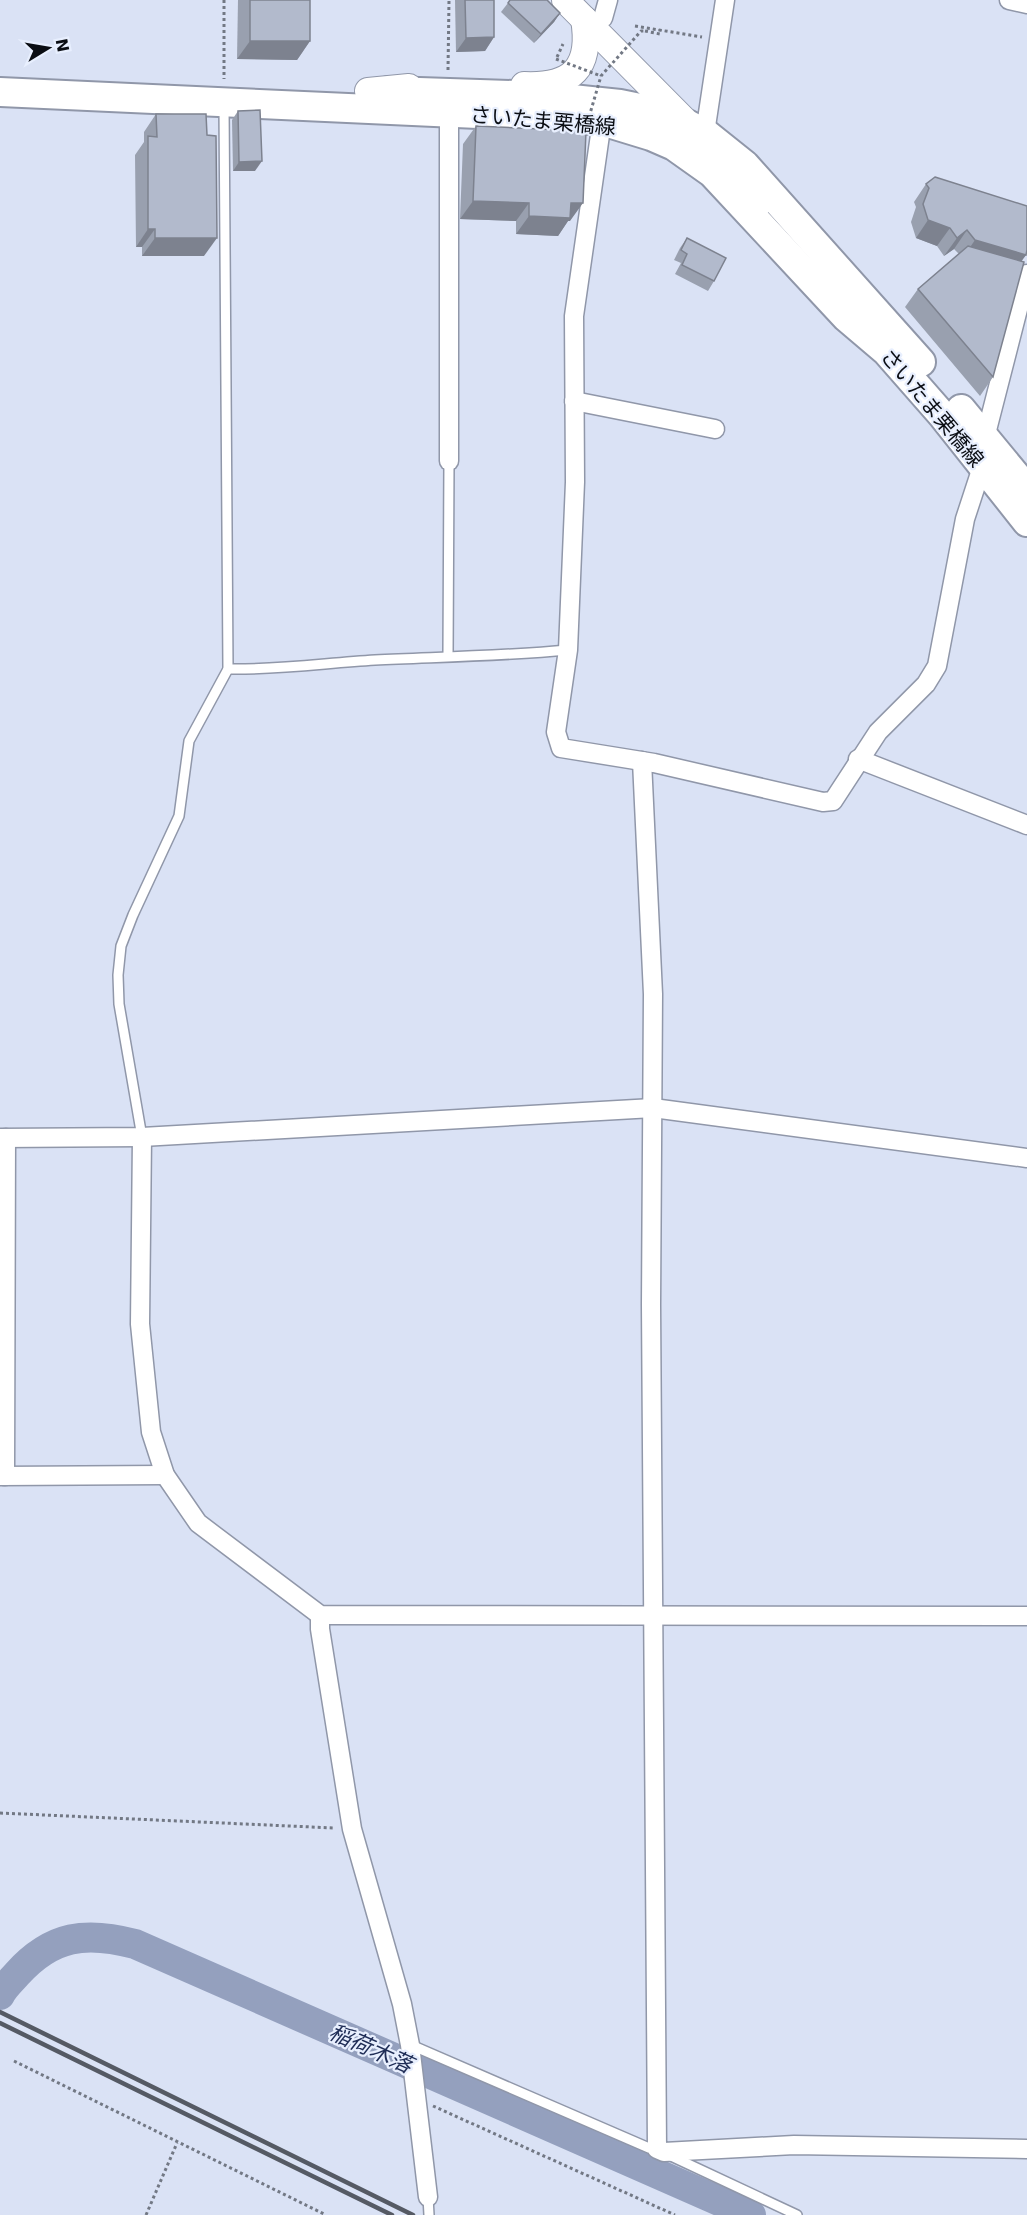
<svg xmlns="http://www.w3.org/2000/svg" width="1027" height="2215" viewBox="0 0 1027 2215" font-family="'DejaVu Sans','Noto Sans JP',sans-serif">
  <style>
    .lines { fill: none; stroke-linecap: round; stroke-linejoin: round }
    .river { stroke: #94a0be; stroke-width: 30 }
    .lane-casing { stroke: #9097a9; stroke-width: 12 }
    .street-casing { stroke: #9097a9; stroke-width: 21 }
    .secondary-casing { stroke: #9097a9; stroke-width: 28 }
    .primary-casing { stroke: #9097a9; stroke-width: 32 }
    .path { stroke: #727884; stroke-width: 3; stroke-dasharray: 3 3; stroke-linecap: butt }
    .lane { stroke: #fff; stroke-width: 9 }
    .street { stroke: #fff; stroke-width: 18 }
    .secondary { stroke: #fff; stroke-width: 26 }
    .primary { stroke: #fff; stroke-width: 28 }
    .rail { stroke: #555a64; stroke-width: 4.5 }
    .path-bridge { stroke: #727884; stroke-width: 3; stroke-dasharray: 3 3; stroke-linecap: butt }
    .wall { fill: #99a0af }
    .shaded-wall { fill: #7d828f }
    .building { fill: #b2bacc; stroke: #7d828f; stroke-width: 1.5 }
    .labels { text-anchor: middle; stroke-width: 4.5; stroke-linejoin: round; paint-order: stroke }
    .street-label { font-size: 21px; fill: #0a0d13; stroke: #e8effe }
    .water-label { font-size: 22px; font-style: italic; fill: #202e57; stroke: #e8effe }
  </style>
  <rect width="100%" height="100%" fill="#dae2f5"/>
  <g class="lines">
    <path class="river" d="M0,1995C4,1987 11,1981 17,1974C52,1935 86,1931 135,1944L751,2215"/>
    <g class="lane-casing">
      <g id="lane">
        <path d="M448,656L449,461"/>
        <path d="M228,669C278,670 325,663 375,660C439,657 504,656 568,650"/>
        <path d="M142,1137L119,1004L118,975L121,946L133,915L179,816L189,741L228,669L224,105"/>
        <path d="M411,2045L649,2148L657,2149"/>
        <path d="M671,2156L797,2215"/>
        <path d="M428,2197L429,2215"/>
      </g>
    </g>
    <g class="street-casing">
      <g id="street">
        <path d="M1009,0L1027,4"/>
        <path d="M603,18L608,0"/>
        <path d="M449,114V461"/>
        <path d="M602,121L574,316L575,482L568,650L556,732L561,748L654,763L823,802L833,801L878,732L926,684L937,666L965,519L982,467"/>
        <path d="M705,133L725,0"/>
        <path d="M574,401L715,429"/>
        <path d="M985,438L1027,274"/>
        <path d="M858,759L1027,825"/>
        <path d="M642,761L653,994L651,1305L657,2149L664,2152L794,2145L1027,2149"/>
        <path d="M142,1137L140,1324L151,1432L165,1475L198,1523L320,1615L1027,1616"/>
        <path d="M0,1138L142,1137L653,1108L1027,1158"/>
        <path d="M0,1476L165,1475"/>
        <path d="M5,1476L6,1138"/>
        <path d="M320,1615V1629L352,1829L402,2004L410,2045L428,2197"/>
      </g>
    </g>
    <g class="secondary-casing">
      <g id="secondary">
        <path d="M565,0L689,125L759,203"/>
        <path d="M524,85C572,87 592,68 584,19"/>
        <path d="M368,91L409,87"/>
      </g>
    </g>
    <g class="primary-casing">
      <g id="primary">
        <path d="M389,91L543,96L620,104L659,112L689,125L705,133L745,165L921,362"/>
        <path d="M0,92L567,118L602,121L651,136L674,146L712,173L846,317L886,351L943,416L1027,522"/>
        <path d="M961,409L1027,489"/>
      </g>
    </g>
    <g class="path">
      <path d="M224,0V79"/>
      <path d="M635,26L702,37"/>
      <path d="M645,31L660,34V29"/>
      <path d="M557,57L563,44"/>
      <path d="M448,70L449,0"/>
      <path d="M0,1813L334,1828"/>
      <path d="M14,2061L326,2215"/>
      <path d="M433,2106L675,2215"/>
      <path d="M146,2215L177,2143"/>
    </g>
    <use href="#lane" class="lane"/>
    <use href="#street" class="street"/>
    <use href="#secondary" class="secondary"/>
    <use href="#primary" class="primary"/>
    <g class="rail">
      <path d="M0,2012L413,2215"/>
      <path d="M0,2023L392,2215"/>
    </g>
    <g class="path-bridge">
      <path d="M556,59L601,76"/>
      <path d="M584,134L601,76L641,31H645"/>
    </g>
  </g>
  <g class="wall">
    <path d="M238,0H310V41L297,60L237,59Z"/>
    <path d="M455,0H494V37L485,51L456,52Z"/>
    <path d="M508,3L560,13L554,22L534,43L501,12Z"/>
    <path d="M238,111L255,171H233L232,120Z"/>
    <path d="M156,114L204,256H142V247H136L135,155L144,142V132Z"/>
    <path d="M476,126L570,221H568L558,236L516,234V221L460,219L463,144Z"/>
    <path d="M926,184L1026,255L1021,261L993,377L980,396L905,307L918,289L959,254L954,249L944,256L937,246L916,238L911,222L916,207L914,202Z"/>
    <path d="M687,238L714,281L708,291L675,274L681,263L674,260L680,248Z"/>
  </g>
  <g class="shaded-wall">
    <path d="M560,13L554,22L534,43L541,34Z"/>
    <path d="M494,37L485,51L456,52L466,38Z"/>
    <path d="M250,41H310L297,60L237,59Z"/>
    <path d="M262,161L255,171H233L239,162Z"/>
    <path d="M473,201L529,203L516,221L460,219Z"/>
    <path d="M571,203H583L570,221H568L558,236L516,234L529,216Z"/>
    <path d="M928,220L950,228L937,246L916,238Z"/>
    <path d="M148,229H155L142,247H136Z"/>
    <path d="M967,230L954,249L944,256L957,238Z"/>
    <path d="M155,238H217L204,256H142Z"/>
    <path d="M975,240L1026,255L1013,273L962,259Z"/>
  </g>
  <g class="building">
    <rect x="250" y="0" width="60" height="41"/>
    <path d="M465,0H494V37L466,38Z"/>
    <path d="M510,0H547L560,13L541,34L508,3Z"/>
    <path d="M260,110L262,161L239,162L238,111Z"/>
    <path d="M156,114H206L207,135L216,136L217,238H155V229H148V136L157,137Z"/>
    <path d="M476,126L586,131L583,203H571L570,218L529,216V203L473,201Z"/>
    <path d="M935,177L1027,206V250L1026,255L975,240L967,230L957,238L950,228L928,220L923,204L929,188L926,184Z"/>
    <path d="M687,238L726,258L714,281L682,265L687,254L681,250Z"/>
    <path d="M968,246L1024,262L993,377L918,289Z"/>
  </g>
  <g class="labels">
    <g class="street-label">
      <text transform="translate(543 121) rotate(5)" y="7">さいたま栗橋線</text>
      <text transform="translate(932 408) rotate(50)" y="7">さいたま栗橋線</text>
    </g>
    <g class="water-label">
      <text transform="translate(371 2048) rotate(24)" y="8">稲荷木落</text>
    </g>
  </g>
  <g transform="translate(48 48) rotate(79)" stroke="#e8effe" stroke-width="4.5" paint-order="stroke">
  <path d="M0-4.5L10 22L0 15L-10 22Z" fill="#0a0d13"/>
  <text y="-9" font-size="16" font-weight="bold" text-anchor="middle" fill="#0a0d13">N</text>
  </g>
</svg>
